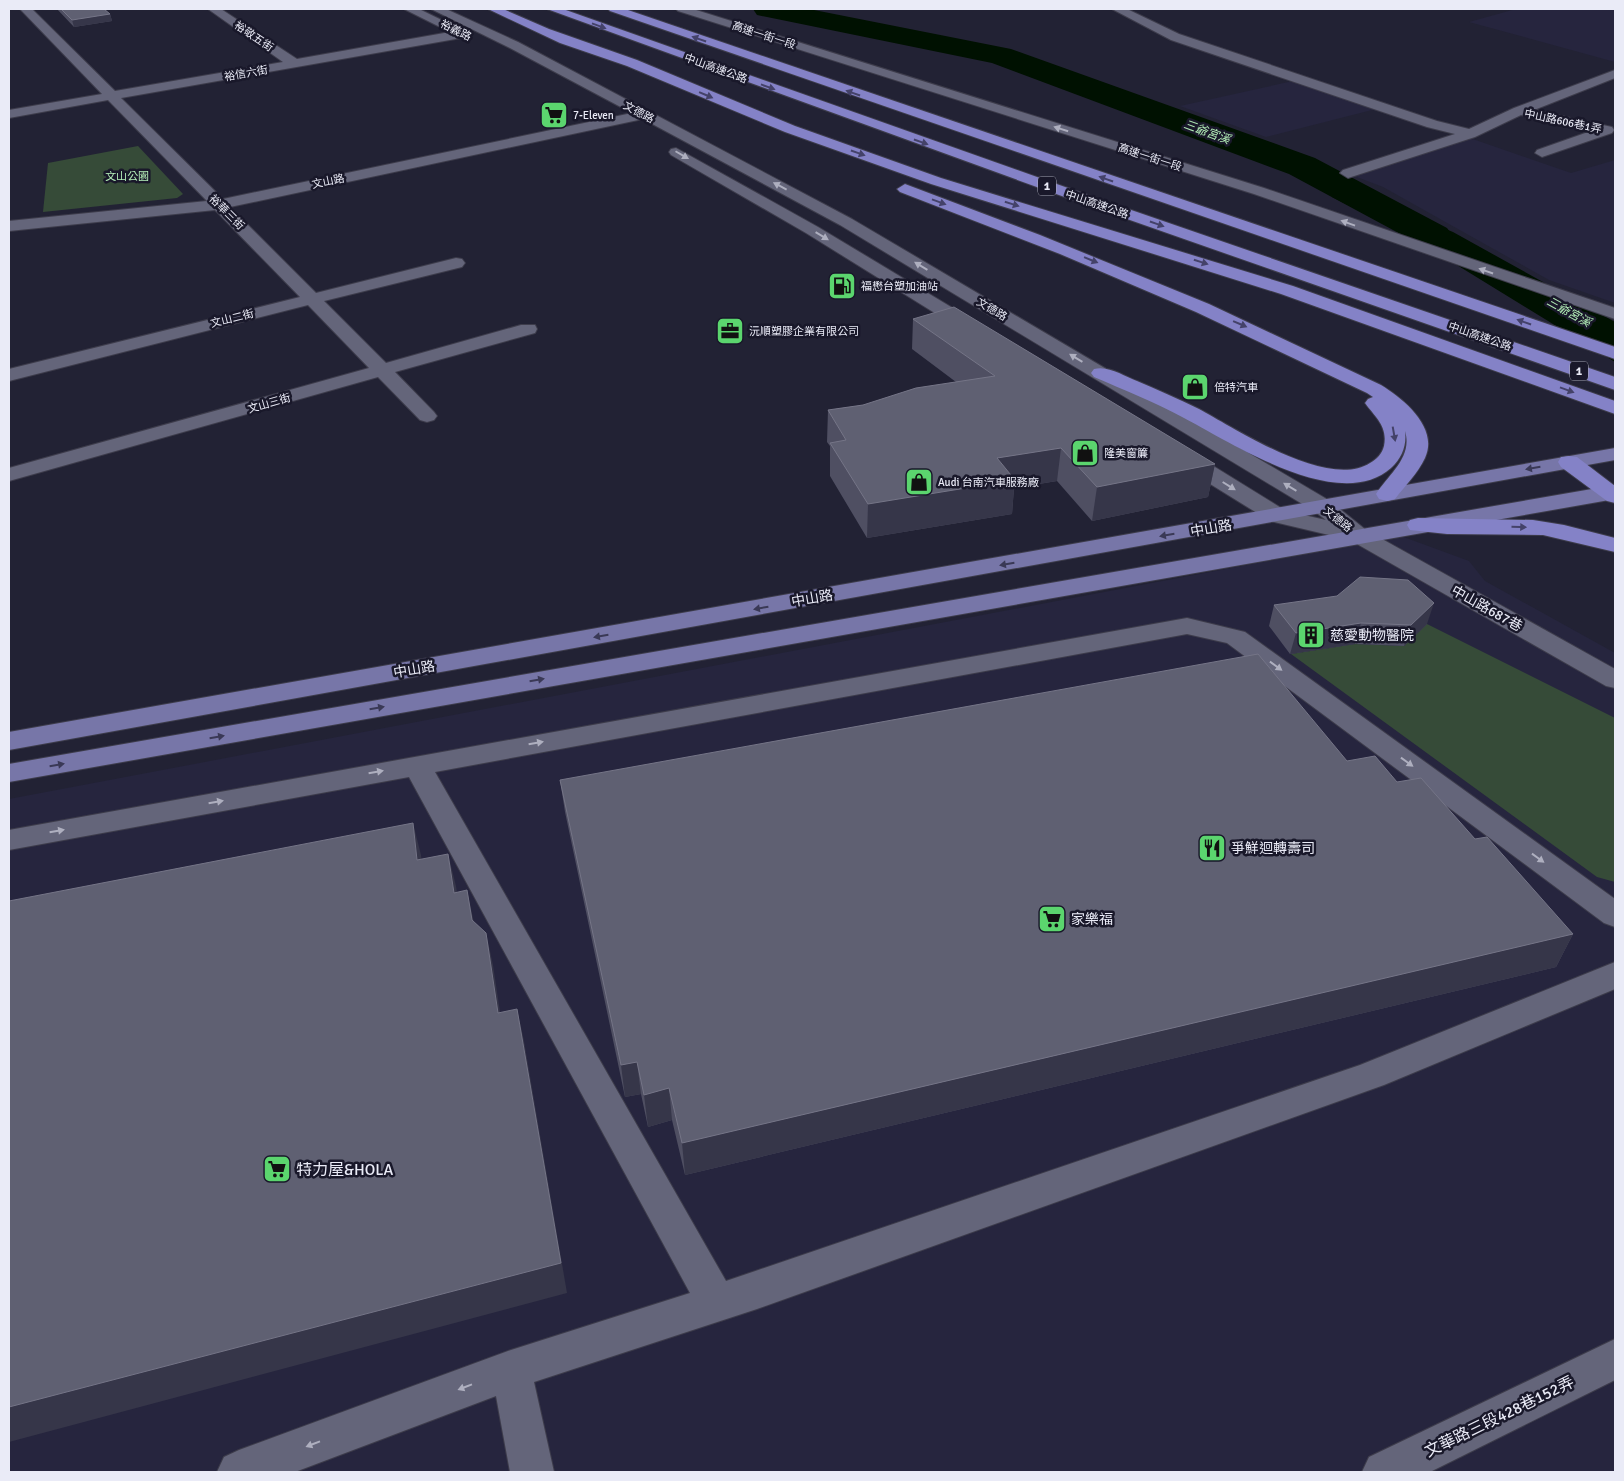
<svg xmlns="http://www.w3.org/2000/svg" width="1624" height="1481" viewBox="0 0 1624 1481" font-family="Signika,'Noto Sans TC',sans-serif">
  <style>
    .built { fill: #26253e }
    .green { fill: #364b38 }
    .water { fill: #001101 }
    .lines { fill: none; stroke-linecap: round; stroke-linejoin: round }
    .river { fill: #001101; fill-rule: evenodd }
    .minor-casing { stroke: #3d3c4b; stroke-width: 2 }
    .major-casing { stroke: #3d3c4b; stroke-width: 2 }
    .highway-casing { stroke: #3d3c4b; stroke-width: 2 }
    .minor { fill: #64657a; fill-rule: evenodd }
    .major { fill: #7776a8; fill-rule: evenodd }
    .highway { fill: #8482c7; fill-rule: evenodd }
    .wall { fill: #4f4f62 }
    .shaded-wall { fill: #363649 }
    .building { fill: #5f6072; stroke: #757587 }
    .oneway { fill: #444269 }
    .oneway2 { fill: #aeafbf }
    .oneway3 { fill: #3a3956 }
    .labels { text-anchor: middle; stroke-width: 5; stroke-linejoin: round; paint-order: stroke }
    .far-street-label { font-size: 11px; fill: #eaebf7; stroke: #19182a }
    .far-poi-label { font-size: 11px; fill: #eaebf7; stroke: #19182a; text-anchor: start }
    .far-park-label { font-size: 11px; fill: #b6f1ba; stroke: #19182a }
    .far-water-label { font-size: 12px; font-style: italic; fill: #b4efb8; stroke: #19182a }
    .shield { fill: #19182a; stroke: #abacba; stroke-width: 1 }
    .shield-label { font-size: 12px; font-weight: bold; fill: #eaebf7 }
    .street-label { font-size: 14px; fill: #eaebf7; stroke: #19182a }
    .poi-label { font-size: 14px; fill: #eaebf7; stroke: #19182a; text-anchor: start }
    .near-poi-label { font-size: 16px; fill: #eaebf7; stroke: #19182a; text-anchor: start }
    .near-street-label { font-size: 16px; fill: #eaebf7; stroke: #19182a }
  </style>
  <rect width="100%" height="100%" fill="#222234"/>
  <g class="built">
    <path d="M1516,9H1615V62L1469,22Z"/>
    <path d="M1293,81L1376,109L1266,137L1180,106Z"/>
    <path d="M1467,137L1571,173L1615,160V303L1549,280L1383,187L1349,174Z"/>
    <path d="M1401,536L1469,561L1485,581L1615,653V1472H9V799Z"/>
  </g>
  <g class="green">
    <path d="M138,146L183,194L177,198L43,212L48,163Z"/>
    <path d="M1427,624L1615,718V882L1597,877L1291,654L1355,644L1404,646Z"/>
  </g>
  <path class="water" d="M1358,194L1453,232L1615,322V362L1408,235L1332,197Z"/>
  <g class="lines">
    <path class="river" d="M753,9H809L1011,49L1315,158L1447,228L1453,236L1447,244L1433,248L1419,244L1289,174L992,63L767,17L757,15Z"/>
    <g class="minor-casing">
      <g id="minor">
        <path d="M20,9H32L115,91L283,62L208,9H221L297,59L467,29L473,33L467,37L121,98L223,199L632,113L510,48L431,9H446L518,42L852,219L1330,501L1366,530L1615,669V688L1606,686L1350,540L1270,521L1173,461L1170,456L1173,451L1181,450L1189,451L1286,511L1326,520L1314,511L840,225L643,119L230,207L316,293L456,258L462,259L465,263L462,267L324,301L386,363L521,325H535L537,329L535,333L395,372L434,412L437,416L434,420L427,422L420,420L378,377L9,481V468L369,368L308,305L9,381V369L300,297L215,210L9,231V221L207,201L108,100L9,118V110L102,94Z"/>
        <path d="M404,9H419L458,28L456,31H448Z"/>
        <path d="M676,9H693L1264,188L1615,308V319L1254,194L678,11Z"/>
        <path d="M1112,9H1127L1179,34L1437,121L1469,129L1514,108L1615,70V78L1534,110L1612,127L1614,130L1612,133L1542,157L1535,153L1537,150L1591,131L1521,115L1475,137L1348,178L1340,173L1343,170L1455,134L1427,127L1171,40Z"/>
        <path d="M676,148L818,227L981,325L983,329L981,333H967L806,233L671,155L669,152L671,149Z"/>
        <path d="M1187,618L1245,632L1615,899V927L1604,923L1227,643L1187,634L435,772L726,1281L1360,1065L1615,962V989L1384,1085L757,1309L534,1382L554,1472H510L496,1396L295,1472H217L224,1457L239,1450L511,1350L690,1293L409,777L9,850V830Z"/>
        <path d="M1615,1339V1380L1430,1472H1362L1369,1457Z"/>
      </g>
    </g>
    <g class="major-casing">
      <g id="major">
        <path d="M1615,448V460L9,750V732Z"/>
        <path d="M1615,485V499L9,782V764Z"/>
      </g>
    </g>
    <g class="highway-casing">
      <g id="highway">
        <path d="M488,9H503L549,29L637,60L795,126L941,178L1293,286L1615,401V414L1281,294L931,184L785,132L627,66L560,43Z"/>
        <path d="M547,9H563L1082,193L1615,377V390L1070,199Z"/>
        <path d="M608,9H625L1615,347V359L610,11Z"/>
        <path d="M905,184L1040,235L1209,304L1381,385C1404,399 1439,428 1425,458C1418,473 1405,486 1395,499L1387,501L1379,499L1376,494C1389,474 1413,457 1405,431C1407,445 1402,458 1391,468C1339,514 1232,443 1184,418C1155,402 1124,390 1094,377L1091,373L1094,369C1108,365 1124,376 1137,381C1158,390 1179,399 1199,409C1236,429 1328,490 1370,463C1377,459 1382,454 1384,446C1388,426 1375,417 1365,403L1368,399L1373,397L1367,393L1196,312L1060,254L900,192L897,189Z"/>
        <path d="M1569,456L1577,457L1615,486V503L1607,501L1561,467L1558,462L1561,457Z"/>
        <path d="M1418,518L1533,520L1564,525L1615,538V552L1543,535L1447,534L1410,530L1407,525L1410,520Z"/>
      </g>
    </g>
    <use href="#minor" class="minor"/>
    <use href="#major" class="major"/>
    <use href="#highway" class="highway"/>
  </g>
  <g class="wall">
    <path d="M57,9H104L110,14L112,21L74,27Z"/>
    <path d="M913,319L1215,464L1208,497L1092,521L1057,481L1014,488L1012,514L867,538L830,476V446L827,442L828,410L863,405L956,382L912,349Z"/>
    <path d="M1274,605L1427,624L1404,646L1355,644L1290,654L1269,626Z"/>
    <path d="M1347,761L1397,782L1475,839L1573,934L1556,967L685,1175L672,1120L648,1127L641,1094L625,1097L565,812L560,780Z"/>
  </g>
  <g class="shaded-wall">
    <path d="M110,14L112,21L74,27L72,20Z"/>
    <path d="M1061,448L1057,481L1014,488L1012,514L867,538L868,504L997,458Z"/>
    <path d="M1215,464L1208,497L1092,521L1097,487Z"/>
    <path d="M1434,603L1427,624L1404,646L1411,625Z"/>
    <path d="M1361,623L1355,644L1290,654L1296,633Z"/>
    <path d="M413,823L421,855L425,892L417,860Z"/>
    <path d="M448,854L456,886L462,926L454,893Z"/>
    <path d="M467,890L474,923L472,920Z"/>
    <path d="M486,933L493,965L505,1045L498,1013Z"/>
    <path d="M1573,934L1556,967L685,1175L682,1143Z"/>
    <path d="M517,1009L524,1041L567,1293L9,1442V1407Z"/>
    <path d="M637,1062L641,1094L625,1097L621,1065Z"/>
    <path d="M669,1088L672,1120L648,1127L644,1095Z"/>
  </g>
  <g class="building">
    <path d="M61,9H104L110,14L72,20Z"/>
    <path d="M954,307L1215,464L1097,487L1061,448L997,458L1015,480L868,504L830,443L846,440L828,410L863,405L916,388L995,376L913,319Z"/>
    <path d="M1360,577L1408,580L1434,603L1411,625L1361,623L1296,633L1274,605L1337,596Z"/>
    <path d="M1258,654L1347,761L1375,756L1397,782L1421,778L1475,839L1487,837L1573,934L682,1143L669,1088L644,1095L637,1062L621,1065L560,780Z"/>
    <path d="M413,823L417,860L448,854L454,893L467,890L472,920L486,933L498,1013L517,1009L561,1263L9,1407V901Z"/>
  </g>
  <defs><path id="oneway-solid" d="M-6-.8H1V-3.2L6.5 0L1 3.2V.8H-6Z" transform="scale(1.25)"/></defs>
  <g class="oneway">
    <use href="#oneway-solid" transform="translate(599 26) rotate(20)"/>
    <use href="#oneway-solid" transform="translate(699 39) rotate(-161)"/>
    <use href="#oneway-solid" transform="translate(768 87) rotate(20)"/>
    <use href="#oneway-solid" transform="translate(853 93) rotate(-161)"/>
    <use href="#oneway-solid" transform="translate(706 95) rotate(23)"/>
    <use href="#oneway-solid" transform="translate(921 142) rotate(19)"/>
    <use href="#oneway-solid" transform="translate(858 153) rotate(19)"/>
    <use href="#oneway-solid" transform="translate(1106 179) rotate(-161)"/>
    <use href="#oneway-solid" transform="translate(939 202) rotate(20)"/>
    <use href="#oneway-solid" transform="translate(1012 204) rotate(17)"/>
    <use href="#oneway-solid" transform="translate(1157 224) rotate(19)"/>
    <use href="#oneway-solid" transform="translate(1091 260) rotate(22)"/>
    <use href="#oneway-solid" transform="translate(1201 262) rotate(18)"/>
    <use href="#oneway-solid" transform="translate(1524 322) rotate(-161)"/>
    <use href="#oneway-solid" transform="translate(1240 324) rotate(23)"/>
    <use href="#oneway-solid" transform="translate(1567 390) rotate(20)"/>
    <use href="#oneway-solid" transform="translate(1394 434) rotate(80)"/>
    <use href="#oneway-solid" transform="translate(1519 527) rotate(2)"/>
  </g>
  <g class="oneway2">
    <use href="#oneway-solid" transform="translate(1061 129) rotate(-162)"/>
    <use href="#oneway-solid" transform="translate(682 155) rotate(30)"/>
    <use href="#oneway-solid" transform="translate(780 186) rotate(-152)"/>
    <use href="#oneway-solid" transform="translate(1348 223) rotate(-160)"/>
    <use href="#oneway-solid" transform="translate(822 236) rotate(31)"/>
    <use href="#oneway-solid" transform="translate(921 266) rotate(-149)"/>
    <use href="#oneway-solid" transform="translate(1486 271) rotate(-161)"/>
    <use href="#oneway-solid" transform="translate(1076 358) rotate(-149)"/>
    <use href="#oneway-solid" transform="translate(1229 486) rotate(32)"/>
    <use href="#oneway-solid" transform="translate(1290 487) rotate(-149)"/>
    <use href="#oneway-solid" transform="translate(1276 666) rotate(36)"/>
    <use href="#oneway-solid" transform="translate(536 743) rotate(-10)"/>
    <use href="#oneway-solid" transform="translate(1407 762) rotate(36)"/>
    <use href="#oneway-solid" transform="translate(376 772) rotate(-10)"/>
    <use href="#oneway-solid" transform="translate(216 802) rotate(-10)"/>
    <use href="#oneway-solid" transform="translate(57 831) rotate(-10)"/>
    <use href="#oneway-solid" transform="translate(1538 858) rotate(36)"/>
    <use href="#oneway-solid" transform="translate(465 1387) rotate(159)"/>
    <use href="#oneway-solid" transform="translate(313 1444) rotate(159)"/>
  </g>
  <g class="oneway3">
    <use href="#oneway-solid" transform="translate(1533 468) rotate(170)"/>
    <use href="#oneway-solid" transform="translate(1167 535) rotate(170)"/>
    <use href="#oneway-solid" transform="translate(1007 564) rotate(170)"/>
    <use href="#oneway-solid" transform="translate(761 608) rotate(170)"/>
    <use href="#oneway-solid" transform="translate(601 636) rotate(170)"/>
    <use href="#oneway-solid" transform="translate(537 680) rotate(-10)"/>
    <use href="#oneway-solid" transform="translate(377 708) rotate(-10)"/>
    <use href="#oneway-solid" transform="translate(217 737) rotate(-10)"/>
    <use href="#oneway-solid" transform="translate(57 765) rotate(-10)"/>
  </g>
  <defs>
    <g id="supermarket-square" transform="scale(1.4375)"><rect x="-9" y="-9" width="18" height="18" rx="4" fill="#5bd56e" stroke="#19182a"/><path d="M-6-5.5h2.5l.6 2H6L4.5 2H-2.5L-4.4-4H-6ZM-1.5 3.2a1.3 1.3 0 1 0 .1 0ZM3 3.2a1.3 1.3 0 1 0 .1 0Z" fill="#111"/></g>
    <g id="fuel-square" transform="scale(1.4375)"><rect x="-9" y="-9" width="18" height="18" rx="4" fill="#5bd56e" stroke="#19182a"/><path d="M-5.5-6h7V0h2V4h1.3V-2.5L3-4.5l.8-.8L6-3V5H2.5V1h-1V6h-7ZM-4.2-4.7v3.2H.2V-4.7Z" fill="#111"/></g>
    <g id="office-square" transform="scale(1.4375)"><rect x="-9" y="-9" width="18" height="18" rx="4" fill="#5bd56e" stroke="#19182a"/><path d="M-6-3h4V-5.5h4V-3h4V5H-6ZM-1-4.5V-3h2v-1.5ZM-6 0V1H6V0Z" fill="#111"/></g>
    <g id="shop-square" transform="scale(1.4375)"><rect x="-9" y="-9" width="18" height="18" rx="4" fill="#5bd56e" stroke="#19182a"/><path d="M-5-2.5h2.3a2.7 3.5 0 0 1 5.4 0H5L5.5 6h-11ZM-1.5-2.5h3a1.5 2.3 0 0 0-3 0Z" fill="#111"/></g>
    <g id="building-square" transform="scale(1.4375)"><rect x="-9" y="-9" width="18" height="18" rx="4" fill="#5bd56e" stroke="#19182a"/><path d="M-4-6H4V6H1V3H-1V6H-4ZM-2.5-4.3h1.7v1.8h-1.7ZM.8-4.3h1.7v1.8H.8ZM-2.5-1h1.7V.8h-1.7ZM.8-1h1.7V.8H.8Z" fill="#111"/></g>
    <g id="restaurant-square" transform="scale(1.4375)"><rect x="-9" y="-9" width="18" height="18" rx="4" fill="#5bd56e" stroke="#19182a"/><path d="M-5-6h1v4h1v-4h1v4h1v-4h1v5L-1.5 .5V6h-2V.5L-5-1ZM5-6V6H3V1.5H1.5Q1.5-4 5-6Z" fill="#111"/></g>
  </defs>
  <g fill-rule="evenodd">
    <use href="#supermarket-square" x="554" y="115"/>
    <use href="#fuel-square" x="842" y="286"/>
    <use href="#office-square" x="730" y="331"/>
    <use href="#shop-square" x="1195" y="387"/>
    <use href="#shop-square" x="1085" y="453"/>
    <use href="#shop-square" x="919" y="482"/>
    <use href="#building-square" x="1311" y="635"/>
    <use href="#restaurant-square" x="1212" y="848"/>
    <use href="#supermarket-square" x="1052" y="919"/>
    <use href="#supermarket-square" x="277" y="1169"/>
  </g>
  <g class="labels">
    <g class="far-street-label">
      <text transform="translate(456 30) rotate(26)" y="4">裕義路</text>
      <text transform="translate(764 35) rotate(18)" y="4">高速一街一段</text>
      <text transform="translate(254 36) rotate(34)" y="4">裕敬五街</text>
      <text transform="translate(716 68) rotate(20)" y="4">中山高速公路</text>
      <text transform="translate(246 73) rotate(-10)" y="4">裕信六街</text>
      <text transform="translate(639 112) rotate(28)" y="4">文德路</text>
      <text transform="translate(1563 121) rotate(12)" y="4">中山路606巷1弄</text>
      <text transform="translate(1150 157) rotate(18)" y="4">高速一街一段</text>
      <text transform="translate(328 181) rotate(-12)" y="4">文山路</text>
      <text transform="translate(1097 204) rotate(19)" y="4">中山高速公路</text>
      <text transform="translate(227 212) rotate(45)" y="4">裕華三街</text>
      <text transform="translate(992 309) rotate(31)" y="4">文德路</text>
      <text transform="translate(232 318) rotate(-14)" y="4">文山二街</text>
      <text transform="translate(1480 336) rotate(19)" y="4">中山高速公路</text>
      <text transform="translate(269 403) rotate(-16)" y="4">文山三街</text>
      <text transform="translate(1338 519) rotate(39)" y="4">文德路</text>
    </g>
    <g class="far-poi-label">
      <text x="573" y="119">7-Eleven</text>
      <text x="861" y="290">福懋台塑加油站</text>
      <text x="749" y="335">沅順塑膠企業有限公司</text>
      <text x="1214" y="391">倍特汽車</text>
      <text x="1104" y="457">隆美窗簾</text>
      <text x="938" y="486">Audi 台南汽車服務廠</text>
    </g>
    <g class="far-park-label">
      <text x="127" y="180">文山公園</text>
    </g>
    <g class="far-water-label">
      <text transform="translate(1207 132) rotate(20)" y="4">三爺宮溪</text>
      <text transform="translate(1569 312) rotate(29)" y="4">三爺宮溪</text>
    </g>
    <g class="shield">
      <rect x="1038" y="176.5" width="18" height="19" rx="4"/>
      <rect x="1570" y="361.5" width="18" height="19" rx="4"/>
    </g>
    <g class="shield-label">
      <text x="1047" y="190">1</text>
      <text x="1579" y="375">1</text>
    </g>
    <g class="street-label">
      <text transform="translate(1211 528) rotate(-10)" y="5">中山路</text>
      <text transform="translate(812 598) rotate(-10)" y="5">中山路</text>
      <text transform="translate(1487 608) rotate(29)" y="5">中山路687巷</text>
      <text transform="translate(414 669) rotate(-10)" y="5">中山路</text>
    </g>
    <g class="poi-label">
      <text x="1330" y="640">慈愛動物醫院</text>
      <text x="1231" y="853">爭鮮迴轉壽司</text>
      <text x="1071" y="924">家樂福</text>
    </g>
    <g class="near-poi-label">
      <text x="296" y="1175">特力屋&amp;HOLA</text>
    </g>
    <g class="near-street-label">
      <text transform="translate(1499 1416) rotate(-26)" y="6">文華路三段428巷152弄</text>
    </g>
  </g>
  <rect width="1624" height="1481" fill="none" stroke="#eaebf7" stroke-width="20"/>
</svg>
